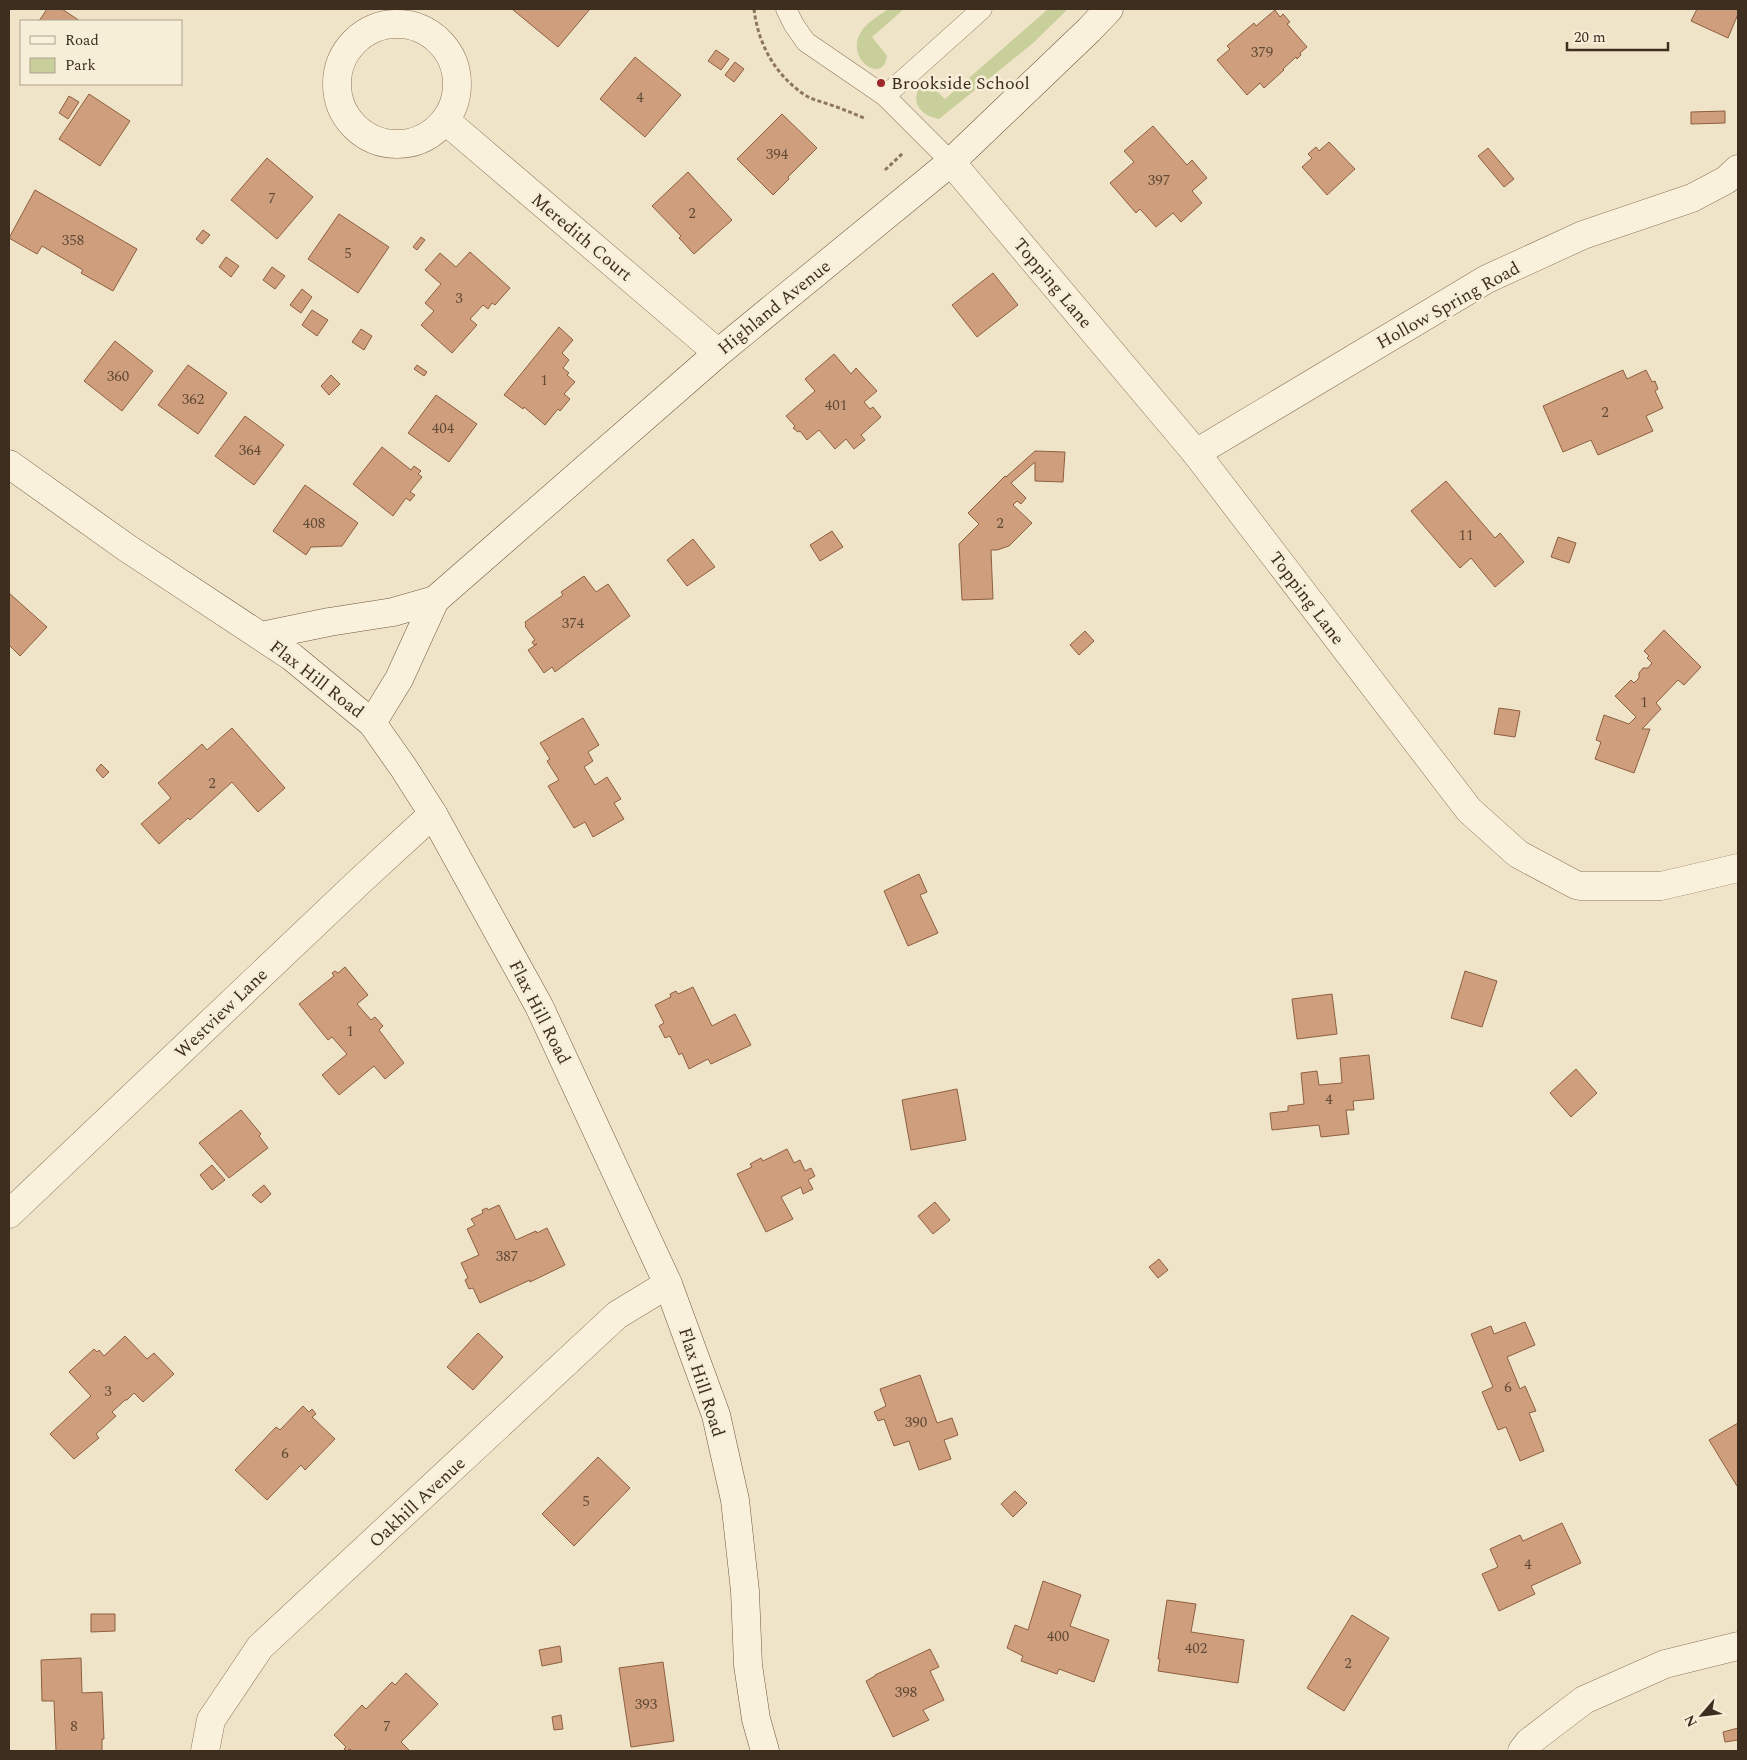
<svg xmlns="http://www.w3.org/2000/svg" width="1747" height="1760" viewBox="0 0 1747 1760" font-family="Spectral,serif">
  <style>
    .green { fill: #c9cf9b }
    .building { fill: #cf9f7d; stroke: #8d5f41 }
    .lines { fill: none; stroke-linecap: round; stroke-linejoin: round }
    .lane-casing { stroke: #8d765c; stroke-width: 21 }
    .street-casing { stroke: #8d765c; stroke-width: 29 }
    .secondary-casing { stroke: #6f573f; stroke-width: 29 }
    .path { stroke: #8d765c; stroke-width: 3; stroke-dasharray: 4 2.5; stroke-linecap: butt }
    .lane { stroke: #faf1dc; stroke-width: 20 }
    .street { stroke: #faf1dc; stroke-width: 28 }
    .secondary { stroke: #faf1dc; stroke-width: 28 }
    .poi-dot { fill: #9e2a2b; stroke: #f7eed8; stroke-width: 2 }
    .labels { text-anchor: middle; stroke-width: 5; stroke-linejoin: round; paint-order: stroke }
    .number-label { font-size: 15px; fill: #624a37 }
    .poi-label { font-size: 18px; fill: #3d2e20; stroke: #f7eed8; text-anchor: start }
    .street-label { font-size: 18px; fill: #3d2e20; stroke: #f7eed8 }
  </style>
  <rect width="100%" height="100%" fill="#f0e4c8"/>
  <g class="green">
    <path d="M888,9H904L872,37L887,56C883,86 844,58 861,32C866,23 879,16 888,9Z"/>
    <path d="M1048,9H1068L1032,44L939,119C921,116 909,102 921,85C932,82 937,92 945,99Z"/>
  </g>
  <g class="building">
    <path d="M47,9H62L80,21H39Z"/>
    <path d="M512,9H590L558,47Z"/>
    <path d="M1697,9H1738V14L1728,38L1691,21Z"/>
    <path d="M1275,10L1280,17L1283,14L1290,22L1287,24L1307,47L1300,53L1301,55L1297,59L1296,57L1283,69L1284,70L1264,88L1260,83L1247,95L1217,60L1230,49L1227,46L1254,23L1256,26Z"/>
    <path d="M716,50L729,59L721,70L708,61Z"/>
    <path d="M635,57L681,95L645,137L600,99Z"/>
    <path d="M735,62L744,69L734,82L725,75Z"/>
    <path d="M89,94L130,121L100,166L59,139Z"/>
    <path d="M69,96L79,102L68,119L59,113Z"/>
    <path d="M1725,111V123L1691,124V112Z"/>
    <path d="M782,114L817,148L788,177L789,179L773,195L737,159Z"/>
    <path d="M1153,126L1187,165L1192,160L1207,178L1192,191L1202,203L1181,222L1173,213L1156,227L1140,209L1136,213L1110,183L1134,162L1124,151Z"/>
    <path d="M1329,142L1355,169L1327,195L1302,167L1312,158L1308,154L1316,147L1319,151Z"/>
    <path d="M1488,148L1514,179L1504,187L1478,156Z"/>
    <path d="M267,158L313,197L277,239L231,200Z"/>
    <path d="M688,172L732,220L694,254L679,238L681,236L652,206Z"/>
    <path d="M35,190L137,249L113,291L81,273L83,270L42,246L37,254L9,238Z"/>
    <path d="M339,214L389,247L358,293L308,259Z"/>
    <path d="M203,230L210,235L202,244L196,239Z"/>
    <path d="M421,237L425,240L417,250L413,247Z"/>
    <path d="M470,252L510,288L495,305L492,303L488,309L483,305L470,319L477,325L452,353L421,325L434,311L425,303L441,284L425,270L440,253L456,267Z"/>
    <path d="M226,257L239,266L231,277L219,267Z"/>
    <path d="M272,267L285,276L275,289L263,280Z"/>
    <path d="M993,273L1018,305L977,337L952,305Z"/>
    <path d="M302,289L312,297L301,313L290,305Z"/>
    <path d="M312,310L328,320L317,336L302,325Z"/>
    <path d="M559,327L573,340L562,353L569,360L563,368L569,373L567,375L575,382L564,394L570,399L560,411L558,409L545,425L524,407L523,409L504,395Z"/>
    <path d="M361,329L372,336L364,350L352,342Z"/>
    <path d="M115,341L153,371L122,411L84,381Z"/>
    <path d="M834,354L851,374L856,368L877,391L864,402L870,409L873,407L881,417L861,435L865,440L854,449L846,439L835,449L819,430L807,440L800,431L798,432L793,428L795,426L786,416L815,391L805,379Z"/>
    <path d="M188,365L227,393L198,434L158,405Z"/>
    <path d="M417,365L427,372L424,376L414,369Z"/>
    <path d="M1623,370L1627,379L1646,370L1652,382L1655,381L1658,389L1655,391L1663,408L1646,416L1653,431L1598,455L1591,440L1563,452L1543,406Z"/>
    <path d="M331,375L340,384L329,395L321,386Z"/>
    <path d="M436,395L477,424L449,462L408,433Z"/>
    <path d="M245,416L284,445L254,485L215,456Z"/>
    <path d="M382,447L411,470L414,466L421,471L418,474L422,477L410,492L415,495L410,501L406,498L393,516L353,484Z"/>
    <path d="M1035,451L1065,452L1063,482L1035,481V462L1011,483L1026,498L1021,504L1017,501L1013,505L1032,523L1009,546L997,550H991L993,599L962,600L959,544L979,524L968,513L1005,476L1006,477Z"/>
    <path d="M1446,481L1495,538L1500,533L1524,562L1495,587L1471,558L1460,568L1411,511Z"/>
    <path d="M305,485L358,523L342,546L311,547L306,555L273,531Z"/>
    <path d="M832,531L843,547L820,561L810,545Z"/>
    <path d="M1558,537L1576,543L1569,563L1551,557Z"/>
    <path d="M693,539L715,567L687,586L667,560Z"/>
    <path d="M584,576L596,592L608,584L630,616L555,672L552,667L544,673L528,650L537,644L534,645L532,642L535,640L525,626L526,625L525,622L563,595L561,592Z"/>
    <path d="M9,593L47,627L20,656L9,645Z"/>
    <path d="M1664,630L1701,667L1684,685L1678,680L1656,703L1661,709L1642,729H1650L1634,773L1595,759L1601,742L1596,740L1604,715L1629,724L1636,717L1615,696L1631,680L1634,683L1639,678V673L1643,668H1648L1652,663L1647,658L1649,656L1644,651Z"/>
    <path d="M1085,631L1094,641L1079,655L1070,645Z"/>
    <path d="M1499,708L1520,711L1515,737L1494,734Z"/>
    <path d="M583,718L599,745L588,752L593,761L584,767L595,785L607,777L621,799L614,803L624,819L593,837L585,822L574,828L548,786L559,780L547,761L550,759L540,743Z"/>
    <path d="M232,728L285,788L258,812L232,782L190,820L188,818L159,844L141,824L171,798L158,783L202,744L207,750Z"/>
    <path d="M101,764L109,772L103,778L96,770Z"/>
    <path d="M919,874L927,892L920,895L938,933L908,946L884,891Z"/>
    <path d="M345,967L368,995L357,1004L371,1020L375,1017L383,1026L379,1030L404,1063L385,1079L374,1066L339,1095L322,1075L347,1054L332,1037L328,1040L299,1004L334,976L332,973L335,971L338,973Z"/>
    <path d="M1465,971L1497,981L1482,1027L1451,1018Z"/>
    <path d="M693,987L712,1026L735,1014L751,1045L711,1064L708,1059L689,1069L682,1053L679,1055L670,1036L665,1038L659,1026L664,1023L655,1005L671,997L670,994L676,991L678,994Z"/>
    <path d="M1332,994L1337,1034L1297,1039L1292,999Z"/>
    <path d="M1369,1055L1374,1099L1353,1101L1354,1110H1346L1349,1134L1321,1137L1319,1125L1272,1130L1270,1113L1288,1111V1106L1304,1104L1301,1073L1317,1071L1319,1085L1342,1083L1340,1058Z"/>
    <path d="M1576,1069L1597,1093L1571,1117L1550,1093Z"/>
    <path d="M957,1089L966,1140L911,1150L902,1100Z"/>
    <path d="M241,1110L261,1134L259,1136L268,1148L229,1178L199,1143Z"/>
    <path d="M787,1149L794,1163L800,1160L805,1171L811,1168L815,1176L808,1180L813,1189L803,1194L801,1187L781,1197L793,1219L766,1232L737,1174L752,1167L750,1164L761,1158L763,1161Z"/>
    <path d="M212,1165L225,1180L212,1190L200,1175Z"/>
    <path d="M264,1185L271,1194L261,1203L252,1195Z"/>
    <path d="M935,1202L950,1220L933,1234L918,1216Z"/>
    <path d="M499,1205L516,1240L536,1231L537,1233L547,1228L565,1265L530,1282V1280L480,1303L473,1288L469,1289L465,1280L468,1278L461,1263L479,1255L467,1229L475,1225L471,1219L483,1213L482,1210L487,1208L488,1210Z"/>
    <path d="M1159,1259L1168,1270L1158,1278L1149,1267Z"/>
    <path d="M1525,1322L1535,1345L1507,1357L1520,1389L1525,1386L1536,1411L1529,1413L1544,1451L1520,1461L1506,1427L1498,1430L1482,1392L1493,1387L1471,1334L1491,1326L1494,1334Z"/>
    <path d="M478,1333L503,1357L473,1390L447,1367Z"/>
    <path d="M125,1336L147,1359L154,1353L174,1374L143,1402L134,1393L127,1400H125L112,1412L116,1416L96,1434L99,1438L74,1459L50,1434L91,1396L69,1372L94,1349L97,1352L99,1350L104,1356Z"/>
    <path d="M920,1375L937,1423L952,1418L958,1435L944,1440L951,1459L919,1470L909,1441L894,1446L884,1419L878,1421L874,1412L886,1406L880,1389Z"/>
    <path d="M303,1406L309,1412L312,1409L316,1414L312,1417L335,1439L305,1470L301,1465L267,1500L235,1470L276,1427L280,1430Z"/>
    <path d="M1738,1423V1485L1737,1486L1709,1440Z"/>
    <path d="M598,1457L630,1488L574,1546L542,1514Z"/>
    <path d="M1015,1491L1027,1503L1013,1517L1001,1504Z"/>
    <path d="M1562,1523L1581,1563L1531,1586L1535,1594L1499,1611L1482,1574L1498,1567L1490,1549L1520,1535L1523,1541Z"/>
    <path d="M1043,1581L1081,1595L1070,1626L1109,1640L1094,1682L1059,1669L1057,1674L1021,1661L1023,1656L1007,1648L1015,1625L1028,1630Z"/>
    <path d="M1167,1600L1196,1604L1191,1632L1244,1640L1238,1683L1158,1671L1160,1659H1158Z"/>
    <path d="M91,1614H115V1631L91,1632Z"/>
    <path d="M1352,1615L1389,1638L1344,1711L1307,1688Z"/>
    <path d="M560,1646L562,1662L542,1666L539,1650Z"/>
    <path d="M930,1649L939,1667L930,1671L944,1700L923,1710L929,1720L893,1737L866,1681L875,1676V1675Z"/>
    <path d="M81,1658L82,1693L102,1692L104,1739H102V1751H56L54,1701H42L41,1660Z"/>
    <path d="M663,1662L674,1741L631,1747L619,1668Z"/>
    <path d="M406,1673L438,1704L401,1742L410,1751H352L350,1749L347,1751L344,1749L346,1747L334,1735L362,1705L366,1709L392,1682L395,1685Z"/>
    <path d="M561,1715L563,1729L554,1730L552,1717Z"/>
    <path d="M1738,1728V1740L1725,1742L1723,1732Z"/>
  </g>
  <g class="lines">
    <g class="lane-casing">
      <g id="lane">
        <path d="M786,9L794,25L806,42L885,96L951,162"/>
        <path d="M885,96L982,9"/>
      </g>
    </g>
    <g class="street-casing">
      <g id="street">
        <circle cx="397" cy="84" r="60"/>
        <path d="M446,121L718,353"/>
        <path d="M951,162L1196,453L1469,810L1518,854L1576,885L1580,886H1661L1738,868"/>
        <path d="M1196,453L1487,279L1583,235L1692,198L1726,180L1738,169"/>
        <path d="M9,1214L360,881L433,814"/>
        <path d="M205,1751L211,1720L260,1647L617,1315L668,1284"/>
        <path d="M1522,1751L1529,1742L1584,1700L1665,1664L1738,1646"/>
      </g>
    </g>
    <g class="secondary-casing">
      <g id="secondary">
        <path d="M9,464L127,548L292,657L372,723L403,767L433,814L539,1006L668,1284L716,1415L735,1500L745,1591L748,1665L756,1719L765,1751"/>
        <path d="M261,636L329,622L393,612L435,600"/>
        <path d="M372,723L399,679L435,600L718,353L951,162L1089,30L1109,9"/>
      </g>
    </g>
    <g class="path">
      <path d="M754,9C758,43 774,73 802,93C811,100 823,102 834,106C845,110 855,114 866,119"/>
      <path d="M885,170L903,153"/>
    </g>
    <use href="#lane" class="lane"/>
    <use href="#street" class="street"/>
    <use href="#secondary" class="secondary"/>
  </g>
  <circle class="poi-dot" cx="881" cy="83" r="5"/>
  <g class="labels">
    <g class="number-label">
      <text x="1262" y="57">379</text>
      <text x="640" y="102">4</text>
      <text x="777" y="159">394</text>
      <text x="1159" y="185">397</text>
      <text x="272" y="203">7</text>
      <text x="692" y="218">2</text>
      <text x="73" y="245">358</text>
      <text x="348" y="258">5</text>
      <text x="459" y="303">3</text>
      <text x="118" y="381">360</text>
      <text x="544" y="385">1</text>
      <text x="193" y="404">362</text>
      <text x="836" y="410">401</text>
      <text x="1605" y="417">2</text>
      <text x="443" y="433">404</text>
      <text x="250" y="455">364</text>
      <text x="314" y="528">408</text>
      <text x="1000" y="528">2</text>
      <text x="1466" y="540">11</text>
      <text x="573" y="628">374</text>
      <text x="1644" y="707">1</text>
      <text x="212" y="788">2</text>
      <text x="350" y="1036">1</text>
      <text x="1329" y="1104">4</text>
      <text x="507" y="1261">387</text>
      <text x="1508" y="1392">6</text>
      <text x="108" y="1396">3</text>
      <text x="916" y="1427">390</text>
      <text x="285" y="1458">6</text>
      <text x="586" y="1506">5</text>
      <text x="1528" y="1569">4</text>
      <text x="1058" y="1641">400</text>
      <text x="1196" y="1653">402</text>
      <text x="1348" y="1668">2</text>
      <text x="906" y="1697">398</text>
      <text x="646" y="1709">393</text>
      <text x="74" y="1731">8</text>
      <text x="387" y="1731">7</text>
    </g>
    <g class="poi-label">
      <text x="891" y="89">Brookside School</text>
    </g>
    <g class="street-label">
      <text transform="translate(582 237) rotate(40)" y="6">Meredith Court</text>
      <text transform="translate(1053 283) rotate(50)" y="6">Topping Lane</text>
      <text transform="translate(1448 305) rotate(-29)" y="6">Hollow Spring Road</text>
      <text transform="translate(774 307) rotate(-39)" y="6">Highland Avenue</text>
      <text transform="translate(1307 598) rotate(53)" y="6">Topping Lane</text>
      <text transform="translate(317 679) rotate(38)" y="6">Flax Hill Road</text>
      <text transform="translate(540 1012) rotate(63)" y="6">Flax Hill Road</text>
      <text transform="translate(221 1013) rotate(-44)" y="6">Westview Lane</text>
      <text transform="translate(702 1382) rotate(72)" y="6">Flax Hill Road</text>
      <text transform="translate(417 1502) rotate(-43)" y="6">Oakhill Avenue</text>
    </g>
  </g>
  <rect width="1747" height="1760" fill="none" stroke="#3d2e20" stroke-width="20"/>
  <rect x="20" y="20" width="162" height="65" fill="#f7eed8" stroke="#ada18e"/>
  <rect x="30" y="36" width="25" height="8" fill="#faf1dc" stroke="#ada18e"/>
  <text x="65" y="45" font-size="15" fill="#3d2e20">Road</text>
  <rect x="30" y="58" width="25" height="15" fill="#c9cf9b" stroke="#ada18e"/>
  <text x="65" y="70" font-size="15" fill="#3d2e20">Park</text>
  <g transform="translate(1702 1715) rotate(242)" stroke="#f7eed8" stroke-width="4" paint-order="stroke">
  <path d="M0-4L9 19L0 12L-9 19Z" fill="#3d2e20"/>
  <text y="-8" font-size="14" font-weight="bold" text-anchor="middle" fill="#3d2e20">N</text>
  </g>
  <path d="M1567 42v8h101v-8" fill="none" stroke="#3d2e20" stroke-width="2.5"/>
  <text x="1574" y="42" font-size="15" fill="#3d2e20" stroke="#f7eed8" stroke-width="4" paint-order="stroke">20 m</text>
</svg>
